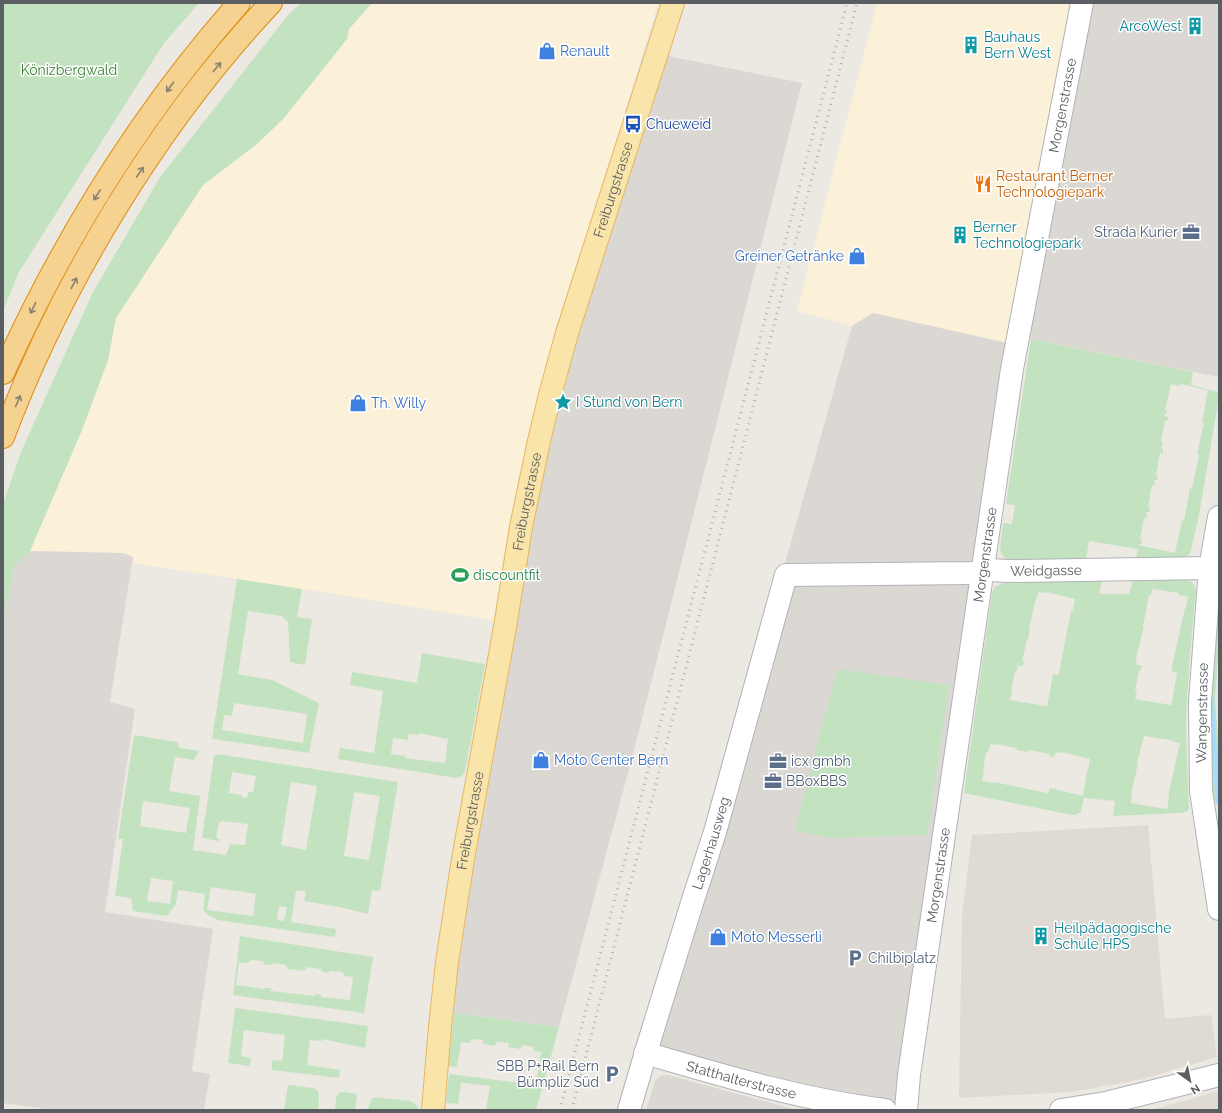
<svg xmlns="http://www.w3.org/2000/svg" width="1222" height="1113" viewBox="0 0 1222 1113" font-family="Raleway,sans-serif">
  <style>
    .commercial { fill: #fbf0d8 }
    .industrial { fill: #dbd8d4 }
    .education { fill: #dfdad3 }
    .green { fill: #c3e2c0; fill-rule: evenodd }
    .lines { fill: none; stroke-linecap: round; stroke-linejoin: round }
    .stream { stroke: #a5dcf9; stroke-width: 5 }
    .minor-casing { stroke: #afb3b6; stroke-width: 24 }
    .major-casing { stroke: #e7b560; stroke-width: 24 }
    .highway-casing { stroke: #de8b10; stroke-width: 24 }
    .minor { stroke: #fff; stroke-width: 22 }
    .major { stroke: #f9e5aa; stroke-width: 22 }
    .highway { stroke: #f5d290; stroke-width: 22 }
    .rail { stroke: #b0b1b2; stroke-width: 3; stroke-dasharray: 1 5; stroke-linecap: butt }
    .oneway { stroke: #888170 }
    .labels { text-anchor: middle; stroke-width: 3; stroke-linejoin: round; paint-order: stroke }
    .culture-label { font-size: 14px; fill: #0d838f; stroke: #fff; text-anchor: start }
    .shop-label { font-size: 14px; fill: #366cbe; stroke: #fff; text-anchor: start }
    .park-label { font-size: 14px; fill: #3d813a; stroke: #fff }
    .street-label { font-size: 14px; fill: #5a5e62; stroke: #fff }
    .transit-label { font-size: 14px; fill: #164399; stroke: #fff; text-anchor: start }
    .food-label { font-size: 14px; fill: #c56008; stroke: #fff; text-anchor: start }
    .service-label { font-size: 14px; fill: #4e5e75; stroke: #fff; text-anchor: start }
    .leisure-label { font-size: 14px; fill: #27864d; stroke: #fff; text-anchor: start }
  </style>
  <rect width="100%" height="100%" fill="#ece9e2"/>
  <g class="commercial">
    <path d="M372,3H658L540,392L501,622L334,594L132,563L133,557L123,553L30,551L82,430L108,360L116,318L203,185L257,144L284,118L347,39L349,29Z"/>
    <path d="M877,3H1070L1012,344L873,313L852,326L797,311Z"/>
  </g>
  <g class="industrial">
    <path d="M1088,3H1219V377L1022,337Z"/>
    <path d="M663,55L802,83L634,751L559,1027L448,1012L495,713L548,447L580,319Z"/>
    <path d="M873,313L1012,344L897,1104L772,1081L654,1050L714,814L852,326Z"/>
    <path d="M30,551L123,553L133,557L110,702L135,709L105,912L213,929L192,1071L210,1074L204,1110H54L3,1103V621L15,565Z"/>
    <path d="M662,1075H668L797,1110H646L655,1081Z"/>
  </g>
  <g class="education">
    <path d="M1148,825L1165,1019L1211,1015L1217,1057L1143,1079L1072,1092L959,1098L962,916L972,835Z"/>
    <path d="M1219,1091V1110H1151L1215,1092Z"/>
  </g>
  <g class="green">
    <path d="M3,3H199L164,43L19,272L3,311Z"/>
    <path d="M301,3H372L349,29L347,39L284,118L257,144L203,185L116,318L108,360L82,430L30,551L15,565L3,621V504L21,452L92,294L160,177L289,14Z"/>
    <path d="M1031,339L1193,372L1191,385L1218,392L1219,397L1199,515L1190,554L1183,558L1136,559L1138,549L1089,541L1086,559L1009,561L1002,555L1000,549L1003,523L1012,524L1015,505L1006,504ZM1171,384L1179,386L1180,384L1208,390L1202,422L1204,423L1197,454L1199,455L1192,489L1190,488L1184,521L1182,520L1175,553L1138,545L1139,544H1141L1142,539H1140L1144,518H1146L1147,513L1145,512H1149L1150,507H1148L1152,485L1154,486L1155,481L1153,480H1157L1158,476L1156,475L1160,453L1163,454V449L1160,448L1162,447L1163,443L1161,442L1165,421H1167L1168,417L1164,416L1165,414H1166L1167,410H1165Z"/>
    <path d="M1219,539V643L1215,699L1219,751L1218,805L1207,790L1206,676Z"/>
    <path d="M237,579L302,589L297,617L312,619L305,665L290,662L288,622L282,616L248,611L238,674L272,680L319,703L309,753L212,739ZM234,703L307,714L303,743L222,730L224,715L232,716Z"/>
    <path d="M1187,579L1192,582L1196,589L1190,654L1186,716L1187,760L1189,809L1186,812L1181,813L1113,816L1115,801L1084,798L1081,812L1076,815H1072L964,793L992,593L995,587L1004,583L1102,581L1099,594H1129L1133,580ZM1152,589L1179,593V595L1188,597L1186,608H1185L1171,671L1178,673H1177L1171,707V705L1135,699L1137,692L1135,691L1139,671H1140L1142,666L1135,664L1137,659L1136,658L1144,627L1143,626L1149,595H1151ZM1038,592L1047,593V592L1075,599L1073,611H1071L1059,673V675L1053,674L1047,707L1046,706L1010,700L1012,692H1011L1015,671H1017V666L1016,665L1023,666L1024,661H1022L1027,640H1028L1030,629L1029,628L1036,598H1037ZM1144,736L1171,740V741L1180,743L1168,797H1169L1167,810L1166,809L1131,803L1132,795H1131L1138,763H1137ZM990,744L996,745V744L1017,748V750L1028,752V750L1050,754L1049,756L1054,757L1056,750L1057,753H1061L1062,752L1090,759L1088,771H1087L1083,796L1050,788L1048,794L1047,793L994,782V783L982,781L984,772L983,771L986,752H988Z"/>
    <path d="M422,653L485,664L465,771L462,776L456,778L338,759L340,748L374,753L383,691L350,685L352,672L417,683ZM409,732H410L409,734L419,735V733L447,739L448,738L445,763L405,758V756L391,754L393,738L408,740Z"/>
    <path d="M837,669L949,685L927,835L830,838L795,830Z"/>
    <path d="M134,735L178,742L179,748L199,751L194,760L175,757L169,791L200,796L193,850L226,855L230,844L245,845L248,824L222,821V822H219L216,838L219,839V841L202,838L214,756L217,754L398,782L380,891L372,890L368,914L340,907L304,901L306,893L304,891L296,890L291,922L336,929L335,937L218,920C200,911 203,913 205,894L178,890L176,904L167,916L133,911L131,898L115,896L123,839H118ZM232,772L256,776L253,792H249L247,797L245,798L242,797L241,795L229,793ZM291,782L317,786L306,850L281,845ZM354,792L380,796L369,860L344,856ZM143,801L190,808L186,833L140,826ZM151,878L173,881L170,904L147,901ZM211,887L256,894L253,916L207,910ZM279,906L287,907L284,921L277,920Z"/>
    <path d="M240,936L373,957L364,1013L233,995ZM251,960L263,961L265,965H271L273,963L286,965L288,969L305,971L307,967L321,969L322,972L328,973L330,971L343,972L344,976L353,977L350,1000L321,997V995L315,994V996L271,991V988H265V989L236,985L239,962L248,963Z"/>
    <path d="M235,1008L368,1026L365,1048L322,1039V1041L310,1040L307,1065L340,1070L339,1078L272,1070V1060L282,1061L285,1035L244,1030L241,1056L251,1058L249,1066L228,1063Z"/>
    <path d="M454,1013L559,1027L536,1110H486L490,1086L464,1083H461L458,1104L446,1103L449,1074L536,1085L541,1052L534,1051V1047L522,1045L521,1049L508,1047L509,1043L496,1042L495,1046L483,1044V1040L471,1039L470,1043L461,1042L457,1067L448,1066Z"/>
    <path d="M288,1085L314,1088L318,1091L319,1096L318,1109L284,1110Z"/>
    <path d="M344,1092L357,1094L355,1110H335L336,1098L339,1093Z"/>
    <path d="M374,1097L410,1101C415,1103 417,1105 419,1110L368,1109L371,1100Z"/>
  </g>
  <g class="lines">
    <g class="stream">
      <path d="M1217,615L1219,602"/>
      <path d="M1211,699L1218,802"/>
    </g>
    <g class="minor-casing">
      <g id="minor">
        <path d="M1219,517L1210,568L1200,702L1201,791L1219,909"/>
        <path id="s1" d="M645,1053C724,1076 804,1100 885,1110"/>
        <path id="s2" d="M629,1110L649,1042L692,903L715,832L786,575L971,573L990,570L1008,571L1210,568"/>
        <path id="s3" d="M906,1110L909,1075L1012,369L1082,3"/>
        <path d="M1061,1110L1106,1103L1219,1075"/>
      </g>
    </g>
    <g class="major-casing">
      <g id="major">
        <path id="s4" d="M433,1110L440,1027L447,962L463,859L505,627L521,527L539,441L550,395L567,333L673,3"/>
      </g>
    </g>
    <g class="highway-casing">
      <g id="highway">
        <path d="M3,373C64,238 141,114 239,3"/>
        <path d="M3,437C61,283 158,123 271,3"/>
      </g>
    </g>
    <use href="#minor" class="minor"/>
    <use href="#major" class="major"/>
    <use href="#highway" class="highway"/>
    <g class="rail">
      <path d="M560,1110L847,3"/>
      <path d="M572,1110L857,3"/>
    </g>
  </g>
  <defs><path id="oneway-shaft" d="M-6 0H5M1.5-3L5.5 0L1.5 3" fill="none" stroke-width="1.6" stroke-linecap="round" stroke-linejoin="round"/></defs>
  <g class="oneway">
    <use href="#oneway-shaft" transform="translate(217 67) rotate(-51)"/>
    <use href="#oneway-shaft" transform="translate(170 87) rotate(127)"/>
    <use href="#oneway-shaft" transform="translate(140 172) rotate(-56)"/>
    <use href="#oneway-shaft" transform="translate(97 195) rotate(122)"/>
    <use href="#oneway-shaft" transform="translate(74 283) rotate(-62)"/>
    <use href="#oneway-shaft" transform="translate(33 308) rotate(116)"/>
    <use href="#oneway-shaft" transform="translate(18 401) rotate(-67)"/>
  </g>
  <defs>
    <g id="building-bare" transform="scale(1.38)"><path d="M-4-6H4V6H1V3H-1V6H-4ZM-2.5-4.3h1.7v1.8h-1.7ZM.8-4.3h1.7v1.8H.8ZM-2.5-1h1.7V.8h-1.7ZM.8-1h1.7V.8H.8Z" fill="#0f9aa8" stroke="#fff" stroke-width="2.5" paint-order="stroke"/></g>
    <g id="shop-bare" transform="scale(1.38)"><path d="M-5-2.5h2.3a2.7 3.5 0 0 1 5.4 0H5L5.5 6h-11ZM-1.5-2.5h3a1.5 2.3 0 0 0-3 0Z" fill="#3f7fe0" stroke="#fff" stroke-width="2.5" paint-order="stroke"/></g>
    <g id="bus-bare" transform="scale(1.38)"><path d="M-5-6H5V4H4V6H2V4H-2V6H-4V4H-5ZM-3.5-4V0h7V-4ZM-3.5 1.2v1.5H-2V1.2ZM2 1.2v1.5H3.5V1.2Z" fill="#1a4fb4" stroke="#fff" stroke-width="2.5" paint-order="stroke"/></g>
    <g id="restaurant-bare" transform="scale(1.38)"><path d="M-5-6h1v4h1v-4h1v4h1v-4h1v5L-1.5 .5V6h-2V.5L-5-1ZM5-6V6H3V1.5H1.5Q1.5-4 5-6Z" fill="#e8710a" stroke="#fff" stroke-width="2.5" paint-order="stroke"/></g>
    <g id="office-bare" transform="scale(1.38)"><path d="M-6-3h4V-5.5h4V-3h4V5H-6ZM-1-4.5V-3h2v-1.5ZM-6 0V1H6V0Z" fill="#5c6f8a" stroke="#fff" stroke-width="2.5" paint-order="stroke"/></g>
    <g id="sight-bare" transform="scale(1.38)"><path d="M0-6L1.8-2.2L6-1.7L2.9 1.2L3.7 5.4L0 3.3L-3.7 5.4L-2.9 1.2L-6-1.7L-1.8-2.2Z" fill="#0f9aa8" stroke="#fff" stroke-width="2.5" paint-order="stroke"/></g>
    <g id="stadium-bare" transform="scale(1.38)"><path d="M0-5a6.5 5 0 1 0 0 10a6.5 5 0 1 0 0-10ZM-3.5-1.8h7v3.6h-7Z" fill="#2e9e5b" stroke="#fff" stroke-width="2.5" paint-order="stroke"/></g>
    <g id="parking-bare" transform="scale(1.38)"><path d="M-3.5-5.5H1a3.5 3.5 0 0 1 0 7H-1V5.5H-3.5ZM-1-3.4V-.6H.8a1.4 1.4 0 0 0 0-2.8Z" fill="#5c6f8a" stroke="#fff" stroke-width="2.5" paint-order="stroke"/></g>
  </defs>
  <g fill-rule="evenodd">
    <use href="#building-bare" x="1195" y="26"/>
    <use href="#building-bare" x="971" y="45"/>
    <use href="#shop-bare" x="547" y="51"/>
    <use href="#bus-bare" x="633" y="124"/>
    <use href="#restaurant-bare" x="983" y="184"/>
    <use href="#office-bare" x="1191" y="232"/>
    <use href="#building-bare" x="960" y="235"/>
    <use href="#shop-bare" x="857" y="256"/>
    <use href="#sight-bare" x="563" y="402"/>
    <use href="#shop-bare" x="358" y="403"/>
    <use href="#stadium-bare" x="460" y="575"/>
    <use href="#shop-bare" x="541" y="760"/>
    <use href="#office-bare" x="778" y="761"/>
    <use href="#office-bare" x="773" y="781"/>
    <use href="#building-bare" x="1041" y="936"/>
    <use href="#shop-bare" x="718" y="937"/>
    <use href="#parking-bare" x="855" y="958"/>
    <use href="#parking-bare" x="612" y="1074"/>
  </g>
  <g class="labels">
    <g class="culture-label">
      <text x="1182" y="31" text-anchor="end">ArcoWest</text>
      <text x="984" y="42">Bauhaus<tspan x="984" dy="16">Bern West</tspan></text>
      <text x="973" y="232">Berner<tspan x="973" dy="16">Technologiepark</tspan></text>
      <text x="576" y="407">I Stund von Bern</text>
      <text x="1054" y="933">Heilpädagogische<tspan x="1054" dy="16">Schule HPS</tspan></text>
    </g>
    <g class="shop-label">
      <text x="560" y="56">Renault</text>
      <text x="844" y="261" text-anchor="end">Greiner Getränke</text>
      <text x="371" y="408">Th. Willy</text>
      <text x="554" y="765">Moto Center Bern</text>
      <text x="731" y="942">Moto Messerli</text>
    </g>
    <g class="park-label">
      <text x="69" y="75">Könizbergwald</text>
    </g>
    <g class="street-label">
      <text dy="5" stroke="none"><textPath href="#s3" startOffset="1017">Morgenstrasse</textPath></text>
      <text dy="5" stroke="none"><textPath href="#s4" startOffset="940">Freiburgstrasse</textPath></text>
      <text dy="5" stroke="none"><textPath href="#s4" startOffset="616">Freiburgstrasse</textPath></text>
      <text dy="5" stroke="none"><textPath href="#s3" startOffset="561">Morgenstrasse</textPath></text>
      <text dy="5" stroke="none"><textPath href="#s2" startOffset="818">Weidgasse</textPath></text>
      <text transform="translate(1202 713) rotate(-89)" y="5">Wangenstrasse</text>
      <text dy="5" stroke="none"><textPath href="#s4" startOffset="292">Freiburgstrasse</textPath></text>
      <text dy="5" stroke="none"><textPath href="#s2" startOffset="279">Lagerhausweg</textPath></text>
      <text dy="5" stroke="none"><textPath href="#s3" startOffset="237">Morgenstrasse</textPath></text>
      <text dy="5" stroke="none"><textPath href="#s1" startOffset="100">Statthalterstrasse</textPath></text>
    </g>
    <g class="transit-label">
      <text x="646" y="129">Chueweid</text>
    </g>
    <g class="food-label">
      <text x="996" y="181">Restaurant Berner<tspan x="996" dy="16">Technologiepark</tspan></text>
    </g>
    <g class="service-label">
      <text x="1178" y="237" text-anchor="end">Strada Kurier</text>
      <text x="791" y="766">icx gmbh</text>
      <text x="786" y="786">BBoxBBS</text>
      <text x="868" y="963">Chilbiplatz</text>
      <text x="599" y="1071" text-anchor="end">SBB P+Rail Bern<tspan x="599" dy="16">Bümpliz Süd</tspan></text>
    </g>
    <g class="leisure-label">
      <text x="473" y="580">discountfit</text>
    </g>
  </g>
  <rect width="1222" height="1113" fill="none" stroke="#5a5e62" stroke-width="8"/>
  <g transform="translate(1190 1081) rotate(147)" stroke="#ffffff" stroke-width="3" paint-order="stroke">
  <path d="M0-3L7 15L0 10L-7 15Z" fill="#5a5e62"/>
  <text y="-6" font-size="11" font-weight="bold" text-anchor="middle" fill="#5a5e62">N</text>
  </g>
</svg>
